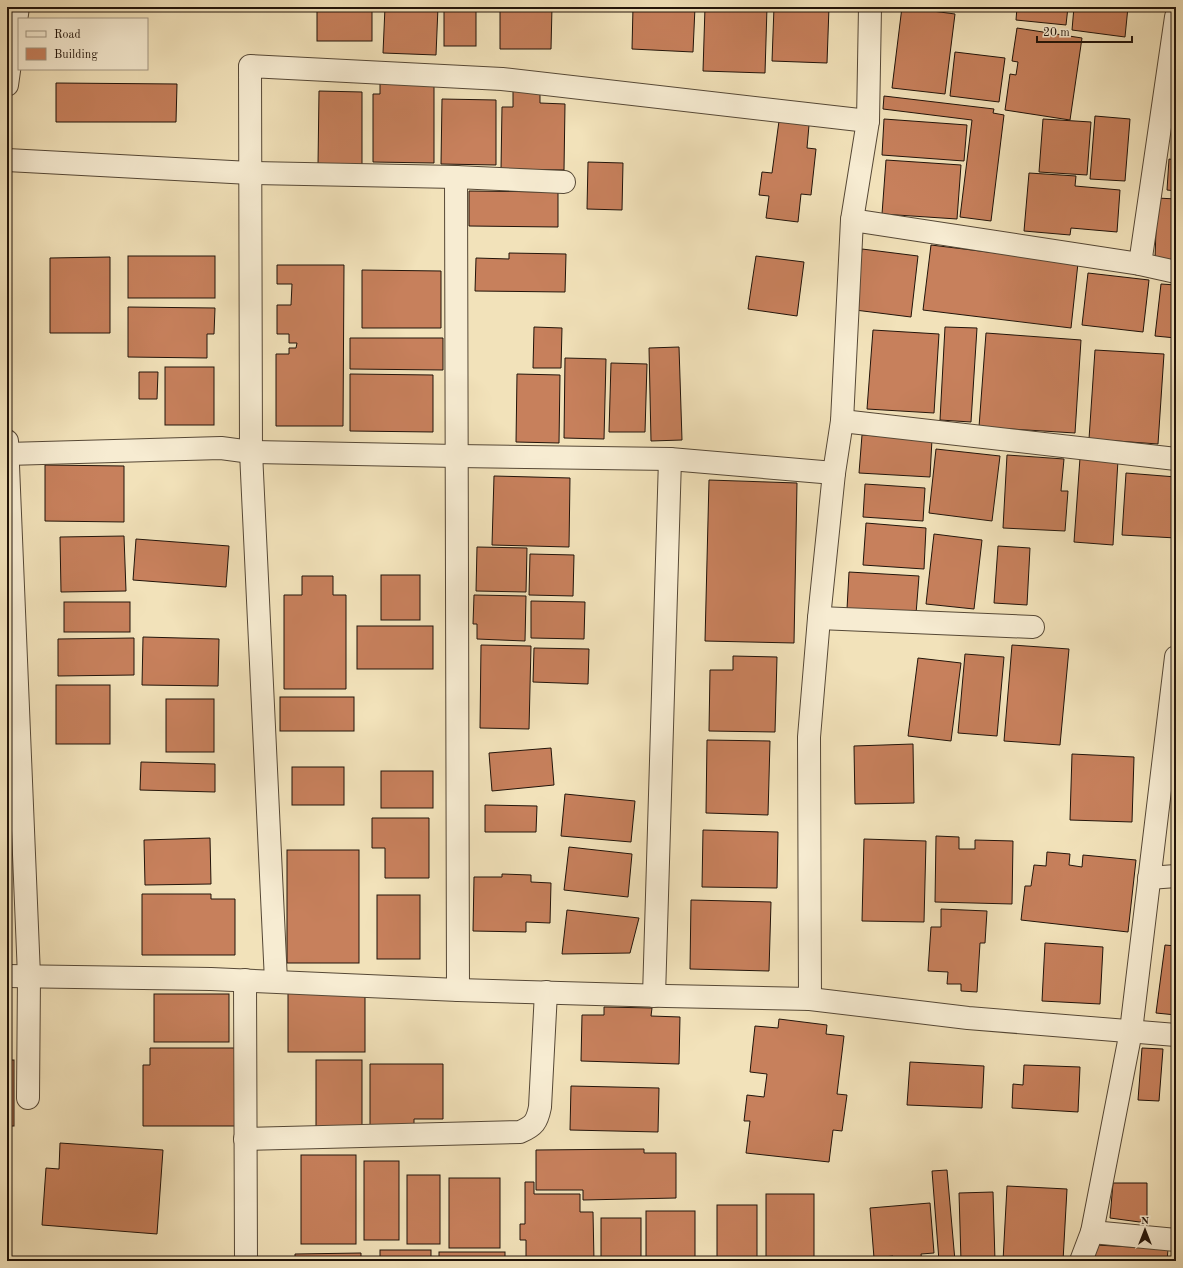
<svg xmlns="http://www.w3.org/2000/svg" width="1183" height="1268" viewBox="0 0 1183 1268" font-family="'Old Standard TT',serif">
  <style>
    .building { fill: #c7805c; stroke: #22140a }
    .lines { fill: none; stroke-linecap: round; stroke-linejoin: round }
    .street-casing { stroke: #564836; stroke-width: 24 }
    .street { stroke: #f7ecd2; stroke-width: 22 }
  </style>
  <rect width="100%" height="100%" fill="#f2e2ba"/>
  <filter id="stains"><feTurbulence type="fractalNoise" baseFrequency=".005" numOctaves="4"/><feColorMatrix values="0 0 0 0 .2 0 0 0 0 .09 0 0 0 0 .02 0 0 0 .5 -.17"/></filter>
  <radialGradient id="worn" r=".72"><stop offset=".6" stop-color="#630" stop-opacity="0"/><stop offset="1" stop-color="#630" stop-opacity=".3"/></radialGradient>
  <g class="building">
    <rect x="317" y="7" width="55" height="34"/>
    <path d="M385,7H438L436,55L383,53Z"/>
    <rect x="444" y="7" width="32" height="39"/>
    <path d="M500,7H552L551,49H500Z"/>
    <path d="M633,7H695L693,52L632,49Z"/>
    <path d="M705,7H767L765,73L703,71Z"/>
    <path d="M774,7H829L827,63L772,61Z"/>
    <path d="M902,7L955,14L945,94L892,88Z"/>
    <path d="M1017,7H1068L1066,25L1016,20Z"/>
    <path d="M1074,7H1128L1125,37L1072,30Z"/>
    <path d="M1017,28L1082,38L1070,120L1005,110L1010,74L1016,75L1018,62L1012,61Z"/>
    <path d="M955,52L1005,58L999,102L950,96Z"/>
    <path d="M380,80L434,81V163L373,162V94H380Z"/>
    <path d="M56,83L177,84L176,122H56Z"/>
    <path d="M513,90H540V103L565,104L564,170L501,169L502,107H513Z"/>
    <path d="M319,91L362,92V165H318Z"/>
    <path d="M884,96L994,109L993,113L1004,115L991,221L960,217L972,120L883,109Z"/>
    <path d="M442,99L496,100V165L441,164Z"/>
    <path d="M1095,116L1130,119L1125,181L1090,179Z"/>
    <path d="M884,119L967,125L964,161L882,155Z"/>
    <path d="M1043,119L1091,122L1087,175L1039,172Z"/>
    <path d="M779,121L809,125L807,148L816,149L811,195L801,194L798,222L766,218L769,196L759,195L762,172L772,173Z"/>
    <path d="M1169,159L1176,160V191L1167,190Z"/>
    <path d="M886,160L961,165L957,219L882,214Z"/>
    <path d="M588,162L623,163L622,210L587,209Z"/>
    <path d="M1029,173L1076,176L1075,186L1120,190L1117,232L1071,228L1070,235L1024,231Z"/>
    <path d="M469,191L558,192V227L469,226Z"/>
    <path d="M1157,198L1176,199V260L1155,259Z"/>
    <path d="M931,245L1078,263L1071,328L923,310Z"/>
    <path d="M862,249L918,256L911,317L855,310Z"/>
    <path d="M509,253L566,254L565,292L475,291L476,258L509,259Z"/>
    <rect x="128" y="256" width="87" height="42"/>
    <path d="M756,256L804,262L797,316L748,309Z"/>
    <path d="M110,257V333H50V258Z"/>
    <path d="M277,265H344L343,426H276V354H289V348H296L297,343H289V334H277V305H291L292,284H277Z"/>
    <path d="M362,270L441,271V328H362Z"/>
    <path d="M1088,273L1149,280L1143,332L1082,325Z"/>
    <path d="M1161,284L1176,285V338L1155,336Z"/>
    <path d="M128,307L215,308L214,334H207V358L128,357Z"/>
    <path d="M534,327L562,328L561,368H533Z"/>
    <path d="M945,327L977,328L971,422L940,420Z"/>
    <path d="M873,330L939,334L934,413L867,409Z"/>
    <path d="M986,333L1081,340L1075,433L979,427Z"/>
    <path d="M350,338H443V370L350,369Z"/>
    <path d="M679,347L682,440L651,441L649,348Z"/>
    <path d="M1095,350L1164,354L1158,444L1089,439Z"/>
    <path d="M565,358L606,359L604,439L564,438Z"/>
    <path d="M611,363L647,364L645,432H609Z"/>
    <rect x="165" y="367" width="49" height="58"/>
    <path d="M139,372H158L157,399H139Z"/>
    <path d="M350,374L433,375V432L350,431Z"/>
    <path d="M517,374L560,375L559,443L516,442Z"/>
    <path d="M862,435L932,439L930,477L859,473Z"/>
    <path d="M936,449L1000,456L992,521L929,513Z"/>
    <path d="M1007,455L1064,459L1061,491H1068L1065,531L1003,528Z"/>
    <path d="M1080,458L1118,460L1113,545L1074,542Z"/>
    <path d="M45,465L124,466V522L45,521Z"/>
    <path d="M1126,473L1176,477V538L1122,535Z"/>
    <path d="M494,476L570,478L569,547L492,545Z"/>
    <path d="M709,480L797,483L794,643L705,641Z"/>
    <path d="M865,484L925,488L923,521L863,517Z"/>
    <path d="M866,523L926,528L924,569L863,565Z"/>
    <path d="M934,534L982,540L974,609L926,604Z"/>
    <path d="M124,536L126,591L61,592L60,537Z"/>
    <path d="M136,539L229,546L226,587L133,580Z"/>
    <path d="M998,546L1030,548L1027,605L994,603Z"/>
    <path d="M477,547L527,548L526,592L476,591Z"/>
    <path d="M530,554L574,555L573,596L529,595Z"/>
    <path d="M849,572L919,576L916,614L847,609Z"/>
    <rect x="381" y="575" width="39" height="45"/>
    <path d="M302,576H333V595H346V689H284V595H302Z"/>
    <path d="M474,595L526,596L525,641L477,639V624H473Z"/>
    <path d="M531,601L585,602L584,639L531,638Z"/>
    <rect x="64" y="602" width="66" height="30"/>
    <rect x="357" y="626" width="76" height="43"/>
    <path d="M143,637L219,639L218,686L142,685Z"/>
    <path d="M134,638V675L58,676V639Z"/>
    <path d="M481,645L531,646L529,729L480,728Z"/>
    <path d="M1012,645L1069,649L1060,745L1004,741Z"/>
    <path d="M534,648L589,649L588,684L533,682Z"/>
    <path d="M965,654L1004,657L997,736L958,733Z"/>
    <path d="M733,656L777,657L775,732L709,731L710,670H733Z"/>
    <path d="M918,658L961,663L951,741L908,736Z"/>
    <rect x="56" y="685" width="54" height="59"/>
    <rect x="280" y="697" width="74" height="34"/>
    <rect x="166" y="699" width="48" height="53"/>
    <path d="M707,740L770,741L768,815L706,813Z"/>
    <path d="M913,744L914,803L855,804L854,746Z"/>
    <path d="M551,748L554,785L492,791L489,753Z"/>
    <path d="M1072,754L1134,757L1132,822L1070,820Z"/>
    <path d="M141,762L215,764V792L140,790Z"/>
    <rect x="292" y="767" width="52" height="38"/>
    <rect x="381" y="771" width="52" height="37"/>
    <path d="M565,794L635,801L631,842L561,836Z"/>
    <path d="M485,805L537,806L536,832H485Z"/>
    <path d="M372,818H429V878H385V848H372Z"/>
    <path d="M703,830L778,832L777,888L702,887Z"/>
    <path d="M936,836L959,837V849H975V840L1013,841L1012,904L935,902Z"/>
    <path d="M210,838L211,884L145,885L144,840Z"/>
    <path d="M864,839L926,841L924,922L862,921Z"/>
    <path d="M569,847L632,854L628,897L564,890Z"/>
    <rect x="287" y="850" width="72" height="113"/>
    <path d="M1047,852L1070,854L1069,865L1082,867L1083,855L1136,860L1128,932L1021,920L1025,886H1031L1034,865L1046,866Z"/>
    <path d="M502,874L531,875V882L551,883L550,923L526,922V932L473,931L474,877H502Z"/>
    <path d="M9,882L11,955L7,956V883Z"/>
    <path d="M142,894H211V899H235V955H142Z"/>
    <rect x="377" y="895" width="43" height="64"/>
    <path d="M1175,897H1176V927Z"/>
    <path d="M691,900L771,902L769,971L690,969Z"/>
    <path d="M941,909L987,911L985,943H980L977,992L961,991V984H947L948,972L928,971L931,927H941Z"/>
    <path d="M567,910L639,918L630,953L562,954Z"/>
    <path d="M1045,943L1103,947L1100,1004L1042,1001Z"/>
    <path d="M1165,945L1176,946V1015L1156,1013Z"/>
    <rect x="288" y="991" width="77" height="61"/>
    <rect x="154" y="994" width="75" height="48"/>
    <path d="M604,1007L652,1008L651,1016L680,1017L679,1064L581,1061L582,1015H604Z"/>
    <path d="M779,1019L827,1025L826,1034L844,1036L837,1094L847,1095L842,1131L833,1130L829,1162L746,1153L750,1121H744L747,1095L764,1097L767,1074L750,1072L755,1026L778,1028Z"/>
    <path d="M150,1048H238V1126H143V1065H150Z"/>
    <path d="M1142,1048L1163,1049L1159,1101L1138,1100Z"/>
    <rect x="7" y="1060" width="7" height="66"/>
    <rect x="316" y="1060" width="46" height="76"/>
    <path d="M910,1062L984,1066L982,1108L907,1105Z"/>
    <path d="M370,1064H443V1119H414V1126H370Z"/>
    <path d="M1024,1065L1080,1067L1078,1112L1012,1108L1013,1084L1023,1085Z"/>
    <path d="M571,1086L659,1088L658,1132L570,1130Z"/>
    <path d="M60,1143L163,1150L157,1234L42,1225L46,1168L59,1169Z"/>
    <path d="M644,1149V1153H676V1198L583,1200V1190H536V1150Z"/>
    <rect x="301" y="1155" width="55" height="89"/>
    <rect x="364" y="1161" width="35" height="79"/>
    <path d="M947,1170L955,1261H939L932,1171Z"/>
    <rect x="407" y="1175" width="33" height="69"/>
    <rect x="449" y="1178" width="51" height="70"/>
    <path d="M525,1182H534V1194H580V1212H593L594,1261H526V1240H520V1224H525Z"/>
    <path d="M1113,1183H1147V1223L1110,1218Z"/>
    <path d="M1007,1186L1067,1189L1063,1261H1003Z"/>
    <path d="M993,1192L995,1261H961L959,1193Z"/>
    <rect x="766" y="1194" width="48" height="67"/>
    <path d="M930,1203L934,1253L921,1254L922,1261H894L893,1256L874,1258L870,1208Z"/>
    <rect x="717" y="1205" width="40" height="56"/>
    <rect x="646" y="1211" width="49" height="50"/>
    <rect x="601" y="1218" width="40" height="43"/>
    <path d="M1096,1245L1168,1249L1167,1261H1095Z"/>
    <rect x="380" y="1250" width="51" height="11"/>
    <rect x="439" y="1252" width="66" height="9"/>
    <path d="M361,1253V1261H295V1254Z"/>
  </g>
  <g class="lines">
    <g class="street-casing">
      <g id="street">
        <path d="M7,85L18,7"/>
        <path d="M7,160L250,173L456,177L564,182"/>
        <path d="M456,177L458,990"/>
        <path d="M852,220L1140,264L1176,272"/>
        <path d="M1140,264L1176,17"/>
        <path d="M842,421L1176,459"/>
        <path d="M7,441L29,976L28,1098"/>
        <path d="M7,454L221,448L251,452L457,456L670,459L834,473"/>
        <path d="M819,618L1033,627"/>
        <path d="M1149,878L1176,876"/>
        <path d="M7,976L211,979L458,990L666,996L810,999L809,737L819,618L834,473L842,421L852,220L868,121L870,7"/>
        <path d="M245,980L246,1261"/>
        <path d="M276,981L251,452L250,66L502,79L868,121"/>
        <path d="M654,996L670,459"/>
        <path d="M810,999L968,1018L1176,1035"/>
        <path d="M245,1139L520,1132C534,1126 537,1122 540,1107L546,992"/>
        <path d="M1092,1232L1176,1240"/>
        <path d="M1081,1261L1092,1232L1131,1031L1176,657"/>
      </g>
    </g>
    <use href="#street" class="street"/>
  </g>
  <rect width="1183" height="1268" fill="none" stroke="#f2e2ba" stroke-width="24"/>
  <rect x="8" y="8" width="1167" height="1252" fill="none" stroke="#22140a" stroke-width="2"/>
  <rect x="12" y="12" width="1159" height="1244" fill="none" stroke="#22140a"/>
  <rect x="18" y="18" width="130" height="52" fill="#f7ecd2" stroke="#a29682"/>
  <rect x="26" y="31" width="20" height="6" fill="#f7ecd2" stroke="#a29682"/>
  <text x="54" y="38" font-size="12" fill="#22140a">Road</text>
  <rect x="26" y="48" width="20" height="12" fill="#c7805c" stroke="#a29682"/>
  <text x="54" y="58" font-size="12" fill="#22140a">Building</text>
  <g transform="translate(1145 1230)" stroke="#f7ecd2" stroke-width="3" paint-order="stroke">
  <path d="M0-3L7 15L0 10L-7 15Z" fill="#22140a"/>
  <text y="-6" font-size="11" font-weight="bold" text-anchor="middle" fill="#22140a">N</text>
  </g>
  <path d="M1037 36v6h95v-6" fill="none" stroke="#22140a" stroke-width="2"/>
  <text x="1043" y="36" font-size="12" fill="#22140a" stroke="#f7ecd2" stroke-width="3" paint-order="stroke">20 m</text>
  <rect width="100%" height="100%" filter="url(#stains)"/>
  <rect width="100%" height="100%" fill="url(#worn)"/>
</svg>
